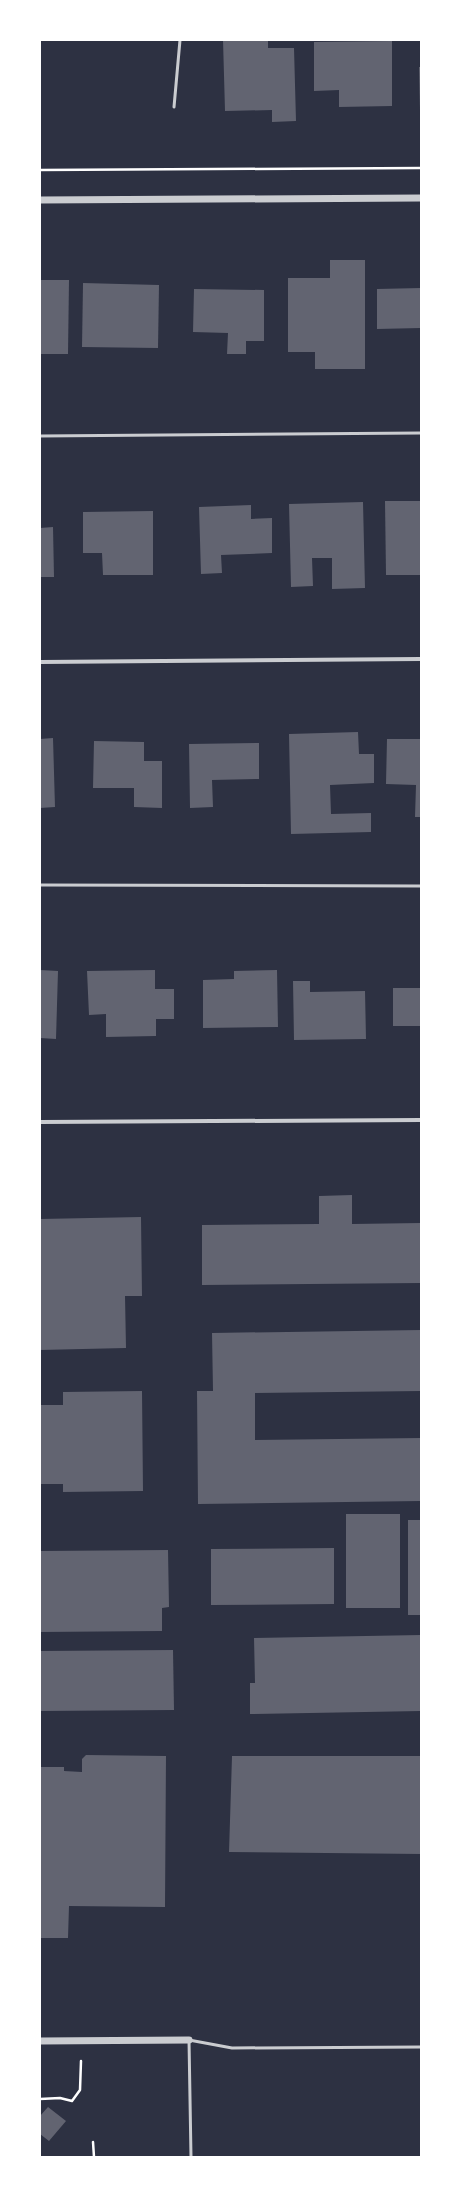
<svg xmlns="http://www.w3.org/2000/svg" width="461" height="2197" viewBox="0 0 461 2197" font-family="'IBM Plex Sans',sans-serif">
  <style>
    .building { fill: #626471 }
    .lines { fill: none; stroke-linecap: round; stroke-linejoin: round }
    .path { stroke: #fff; stroke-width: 2.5 }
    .service { stroke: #caccd0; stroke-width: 3 }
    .minor { stroke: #caccd0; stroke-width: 4 }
    .tertiary { stroke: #caccd0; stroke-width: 7 }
  </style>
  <rect width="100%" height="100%" fill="#2d3142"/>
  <g class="building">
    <path d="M223,40H268V48H294L296,121L272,122V110L225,111Z"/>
    <path d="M392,41V106L339,107V90L314,91V42Z"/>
    <path d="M419,67H421V111H420Z"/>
    <path d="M330,260H365V369H315V352H288V278H330Z"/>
    <path d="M40,280H69L68,354H40Z"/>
    <path d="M83,283L159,285L158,348L82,347Z"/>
    <path d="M421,288V328L377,329V289Z"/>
    <path d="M194,289L264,290V341H246V354H227L228,333L193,332Z"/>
    <path d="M385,501H421V575H386Z"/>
    <path d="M363,502L365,588L332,589V558H312L313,586L291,587L289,504Z"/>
    <path d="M251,505V519L272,518V553L221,555L222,573L201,574L199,507Z"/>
    <path d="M153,511V575H103L102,553H83V512Z"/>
    <path d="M53,527L54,577H40V528Z"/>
    <path d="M358,732L359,754H374V783L330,785L331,814L371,813V832L291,834L289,734Z"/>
    <path d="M53,738L55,807L40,808V739Z"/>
    <path d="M387,739H421V817H415L416,785L386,784Z"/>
    <path d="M94,741L144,742V761H162V808L134,807V788H93Z"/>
    <path d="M259,743V779L212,780L213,807L190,808L189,744Z"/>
    <path d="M40,970L58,971L56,1039L40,1038Z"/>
    <path d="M155,970V989H174V1019H156V1036L106,1037V1014L89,1015L87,971Z"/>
    <path d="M277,970L278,1027L203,1028V980L234,979V971Z"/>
    <path d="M293,981H310V992L365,991L366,1039L294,1040Z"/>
    <rect x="393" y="988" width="28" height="38"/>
    <path d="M352,1195V1224L421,1223V1283L202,1285V1225L319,1224V1196Z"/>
    <path d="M141,1217L142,1296H125L126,1348L40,1350V1219Z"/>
    <path d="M421,1330V1391L255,1393V1440L421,1438V1501L198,1504L197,1391H213L212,1333Z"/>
    <path d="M142,1391L143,1491L63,1492V1484H40V1405H63V1392Z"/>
    <rect x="346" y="1514" width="54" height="94"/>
    <rect x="408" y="1520" width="13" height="95"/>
    <path d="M334,1548V1604L211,1605V1549Z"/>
    <path d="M168,1550L169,1607L162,1608V1631L40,1632V1551Z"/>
    <path d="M421,1635V1711L250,1714V1683H255L254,1638Z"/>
    <path d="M173,1650L174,1710L40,1711V1651Z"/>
    <path d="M86,1755L166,1756L165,1907L69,1906L68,1938H40V1767H64V1771L82,1772V1759Z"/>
    <path d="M232,1756H421V1854L229,1852Z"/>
    <path d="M48,2107L66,2121L49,2141L40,2134V2116Z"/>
  </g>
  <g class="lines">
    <g class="path">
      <path d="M40,170L421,168"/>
      <path d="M40,2099L60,2098L72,2101L80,2090L81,2061"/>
      <path d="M93,2142L94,2157"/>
    </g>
    <g class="service">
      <path d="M174,107L180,40"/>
      <path d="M40,436L421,433"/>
      <path d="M40,885L421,886"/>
      <path d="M191,2157L189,2040L232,2048L421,2047"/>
    </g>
    <g class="minor">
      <path d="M40,662L421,659"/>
      <path d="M40,1122L421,1120"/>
    </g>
    <g class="tertiary">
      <path d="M40,200L421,198"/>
      <path d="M40,2041L189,2040"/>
    </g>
  </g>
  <rect width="461" height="2197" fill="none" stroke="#ffffff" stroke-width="82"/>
</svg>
